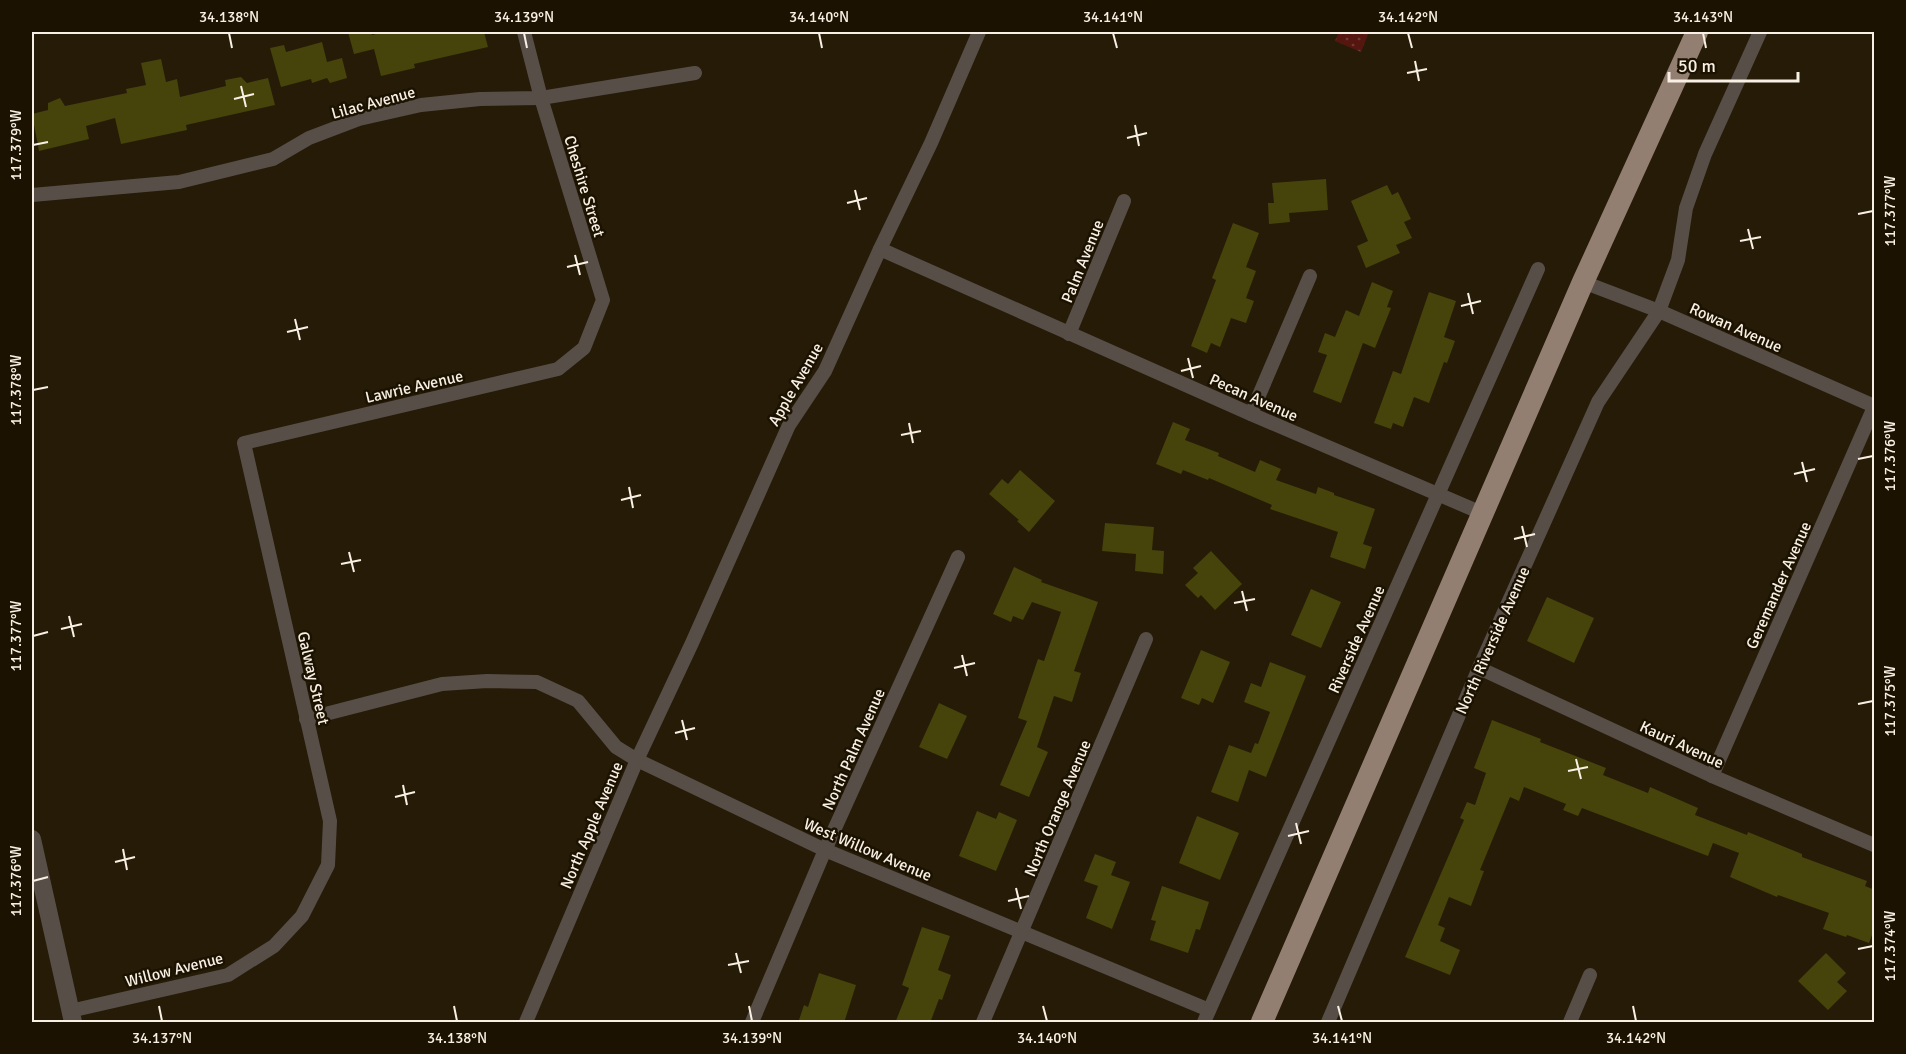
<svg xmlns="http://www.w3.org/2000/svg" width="1906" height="1054" viewBox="0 0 1906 1054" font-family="Signika,sans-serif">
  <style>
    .grass { fill: url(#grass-dots) }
    .building { fill: #46430b }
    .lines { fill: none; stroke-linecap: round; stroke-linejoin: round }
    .minor { stroke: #584e48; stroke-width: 14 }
    .tertiary { stroke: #584e48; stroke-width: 18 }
    .primary { stroke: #937f72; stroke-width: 22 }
    .ticks { fill: none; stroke: #f8f0e4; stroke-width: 2 }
    .labels { text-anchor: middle; stroke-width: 5; stroke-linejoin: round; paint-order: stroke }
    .street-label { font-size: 16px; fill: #f8f0e4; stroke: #1c1201 }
    .neatline { fill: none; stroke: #f8f0e4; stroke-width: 2 }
    .ticks-label { font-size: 15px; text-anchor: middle; fill: #f8f0e4 }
  </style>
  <defs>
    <pattern id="grass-dots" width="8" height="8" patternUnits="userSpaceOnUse" patternTransform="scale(1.5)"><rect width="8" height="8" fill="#561610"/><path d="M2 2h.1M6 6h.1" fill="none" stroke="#6f3833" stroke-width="1.8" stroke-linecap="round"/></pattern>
  </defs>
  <rect width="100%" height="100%" fill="#261b07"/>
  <path class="grass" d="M1339,32H1369L1361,52L1335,41Z"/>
  <g class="building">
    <path d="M348,32H371L372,35L384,32H484L488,47L414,64L415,68L381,76L374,49L354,54Z"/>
    <path d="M322,42L327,62L342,58L347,78L330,83L327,78L312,83L311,79L281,87L270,48L284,45L286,52Z"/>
    <path d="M161,59L166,82L177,79L180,97L226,86L225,80L241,77L247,83L268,78L275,105L186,125L187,130L121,144L115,118L86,126L89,139L39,151L32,114L48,110V103L60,98L65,106L127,93L126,89L146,85L141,63Z"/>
    <path d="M1326,179L1328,210L1289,213L1290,222L1269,224L1268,203H1274L1272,183Z"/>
    <path d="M1387,185L1392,195L1398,192L1411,219L1404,222L1412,238L1396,245L1400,253L1366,268L1357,246L1368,241L1351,201Z"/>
    <path d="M1233,223L1259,233L1246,267L1256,271L1246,298L1254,301L1246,323L1231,318L1220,347L1211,343L1207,353L1191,346L1216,280L1212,278Z"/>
    <path d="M1372,282L1393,291L1387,307L1391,308L1375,348L1363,343L1341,403L1313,392L1327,355L1318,352L1325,333L1335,337L1346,310L1359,316Z"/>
    <path d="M1429,292L1456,301L1444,337L1455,341L1447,363L1444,362L1429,403L1414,397L1403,427L1393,423L1391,429L1374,423L1393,371L1401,374Z"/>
    <path d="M1173,422L1190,429L1185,440L1219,453L1218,456L1255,472L1260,460L1281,469L1276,480L1316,494L1318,487L1334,493V495L1375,509L1363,544L1372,547L1365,569L1330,557L1338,532L1270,509L1272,505L1209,478L1208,480L1183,470L1181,474L1156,464Z"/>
    <path d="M1020,470L1055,501L1029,532L1017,521L1019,520L989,494L1002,479L1008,484Z"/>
    <path d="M1105,523L1154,527L1152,550L1164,551L1163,574L1135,571L1136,554L1102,551Z"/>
    <path d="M1211,551L1242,584L1215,610L1201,595L1198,598L1185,585L1198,573L1193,568Z"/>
    <path d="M1014,567L1042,580L1041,582L1098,602L1074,671L1081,673L1072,702L1054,696L1037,747L1048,752L1029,797L1000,785L1027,721L1018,718L1038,659L1044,661L1061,612L1032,602L1023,620L1013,616L1011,622L993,614Z"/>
    <path d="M1311,589L1341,602L1321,648L1291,635Z"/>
    <path d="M1547,597L1594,618L1574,663L1527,641Z"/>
    <path d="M1201,650L1230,662L1213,703L1202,698L1199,705L1181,698Z"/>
    <path d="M1270,662L1306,676L1266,777L1249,770L1238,802L1211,792L1229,745L1251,753L1255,743L1258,744L1270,712L1244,702L1251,683L1261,687Z"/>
    <path d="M939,703L967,716L947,759L919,747Z"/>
    <path d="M1492,720L1541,739L1540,742L1606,768L1603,775L1648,793L1650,787L1698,808L1695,815L1747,835L1748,832L1802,854V857L1867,881L1865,886L1875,890V927L1869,943L1847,935L1846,937L1823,929L1829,913L1778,895L1777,897L1730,877L1739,853L1713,843L1708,856L1582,808L1578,816L1563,810L1566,804L1524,787L1519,801L1510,797L1480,870L1484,871L1471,906L1449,897L1438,925L1445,928L1440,941L1460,950L1450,975L1405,957L1464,820L1460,818L1467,802L1475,805L1486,773L1474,768Z"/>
    <path d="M977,811L996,819L999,812L1017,820L996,871L959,856Z"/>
    <path d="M1197,816L1239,833L1220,880L1179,863Z"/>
    <path d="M1095,854L1116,862L1111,875L1130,882L1112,929L1086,918L1098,886L1084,881Z"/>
    <path d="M1162,886L1209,902L1200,930L1196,929L1188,953L1150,940L1156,921L1151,920Z"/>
    <path d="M922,927L950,936L938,970L951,975L942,1000L939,999L930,1023H895L909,988L902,985Z"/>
    <path d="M1826,953L1846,973L1837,982L1847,991L1828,1010L1798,981Z"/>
    <path d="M819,973L856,985L844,1023H798L804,1005L808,1007Z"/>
  </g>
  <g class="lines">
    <g class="minor">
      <path d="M32,195L179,182L273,159L309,138L359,119L421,105L480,99L541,98L695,73"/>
      <path d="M880,249L1251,414L1484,514"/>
      <path d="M1583,282L1659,311L1874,406"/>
      <path d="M1069,334L1124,201"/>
      <path d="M1251,414L1310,276"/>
      <path d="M1479,668L1712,776L1874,845"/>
      <path d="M306,719L442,684L487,681L537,682L578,701L616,747L637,760L825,850L1209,1010"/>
      <path d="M1712,776L1874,407"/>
      <path d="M70,1011L228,975L274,946L302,916L328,865L330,821L244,443L558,369L584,348L603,300L541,98L524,32"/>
      <path d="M526,1022L637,760L692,643L789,425L825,371L880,249L931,143L979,32"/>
      <path d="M752,1022L825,850L958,557"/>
      <path d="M983,1022L1146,639"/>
      <path d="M1204,1022L1538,269"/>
      <path d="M1328,1022L1479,668L1598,402L1659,311L1678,260L1686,208L1705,154L1760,32"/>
      <path d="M1570,1022L1590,975"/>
    </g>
    <path class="tertiary" d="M32,839L73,1022"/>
    <path class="primary" d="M1262,1022L1583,282L1697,32"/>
  </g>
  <path class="ticks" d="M229,33L232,48M524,33L527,48M819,33L822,48M1113,33L1117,48M1408,33L1412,48M1703,33L1706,48M1415,61L1419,81M1407,73L1427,69M241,86L246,107M234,99L254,94M1135,125L1139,146M1127,138L1147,133M33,145L48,142M855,190L860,210M847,203L867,198M1858,214L1873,211M1748,229L1753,249M1740,241L1761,237M575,255L580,275M567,267L588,262M1468,293L1473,314M1461,306L1481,301M295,319L300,340M287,332L308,327M1188,358L1193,378M1181,371L1201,366M33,390L48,387M909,423L913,443M901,435L921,431M1858,459L1873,456M1802,462L1807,482M1794,474L1815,469M629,487L633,508M621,500L641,495M1522,526L1527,547M1514,539L1535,534M349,552L354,572M341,564L361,560M1242,591L1247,611M1234,603L1255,599M69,616L74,637M61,629L82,624M33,636L48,632M962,655L967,676M954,668L975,663M1858,704L1873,701M682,720L687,740M675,733L695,728M1576,759L1581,779M1568,771L1588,767M403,785L407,805M395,797L415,792M1296,823L1301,844M1288,836L1309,831M123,849L127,870M115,862L135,857M33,881L48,877M1016,888L1021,909M1008,901L1029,896M1858,949L1873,946M736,953L741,973M728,965L749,961M159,1006L162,1021M454,1006L457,1021M749,1006L752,1021M1043,1006L1047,1021M1338,1006L1342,1021M1633,1006L1636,1021"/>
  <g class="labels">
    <g class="street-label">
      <text transform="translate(373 102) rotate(-15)" y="6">Lilac Avenue</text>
      <text transform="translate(585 186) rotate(73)" y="6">Cheshire Street</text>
      <text transform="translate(1082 261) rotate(-68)" y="6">Palm Avenue</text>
      <text transform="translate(1736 327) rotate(24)" y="6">Rowan Avenue</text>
      <text transform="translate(795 384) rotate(-60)" y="6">Apple Avenue</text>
      <text transform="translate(414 386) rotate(-13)" y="6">Lawrie Avenue</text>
      <text transform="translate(1254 397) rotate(24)" y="6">Pecan Avenue</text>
      <text transform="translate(1778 585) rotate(-66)" y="6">Geremander Avenue</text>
      <text transform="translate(1356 639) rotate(-66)" y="6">Riverside Avenue</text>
      <text transform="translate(1492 640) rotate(-66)" y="6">North Riverside Avenue</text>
      <text transform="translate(314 678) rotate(77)" y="6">Galway Street</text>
      <text transform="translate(1682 744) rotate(25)" y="6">Kauri Avenue</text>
      <text transform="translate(853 749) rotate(-66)" y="6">North Palm Avenue</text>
      <text transform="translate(1057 808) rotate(-67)" y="6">North Orange Avenue</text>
      <text transform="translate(591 825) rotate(-67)" y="6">North Apple Avenue</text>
      <text transform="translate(868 849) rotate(23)" y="6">West Willow Avenue</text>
      <text transform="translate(174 969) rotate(-14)" y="6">Willow Avenue</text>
    </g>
  </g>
  <rect width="1906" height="1054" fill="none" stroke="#1c1201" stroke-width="66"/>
  <path d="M1669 72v9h129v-9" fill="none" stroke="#f8f0e4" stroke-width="3"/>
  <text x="1678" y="72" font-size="18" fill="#f8f0e4" stroke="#1c1201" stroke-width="4.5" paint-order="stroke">50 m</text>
  <rect x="33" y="33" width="1840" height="988" class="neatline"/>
  <g class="ticks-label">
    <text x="229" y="22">34.138°N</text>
    <text x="524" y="22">34.139°N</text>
    <text x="819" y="22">34.140°N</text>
    <text x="1113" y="22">34.141°N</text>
    <text x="1408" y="22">34.142°N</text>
    <text x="1703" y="22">34.143°N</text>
    <text transform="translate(16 145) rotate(-90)" y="5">117.379°W</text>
    <text transform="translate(1890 211) rotate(-90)" y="5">117.377°W</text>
    <text transform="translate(16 390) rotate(-90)" y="5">117.378°W</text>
    <text transform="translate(1890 456) rotate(-90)" y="5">117.376°W</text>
    <text transform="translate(16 636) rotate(-90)" y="5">117.377°W</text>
    <text transform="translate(1890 701) rotate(-90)" y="5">117.375°W</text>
    <text transform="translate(16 881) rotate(-90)" y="5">117.376°W</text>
    <text transform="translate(1890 946) rotate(-90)" y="5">117.374°W</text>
    <text x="162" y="1043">34.137°N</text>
    <text x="457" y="1043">34.138°N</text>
    <text x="752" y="1043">34.139°N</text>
    <text x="1047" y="1043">34.140°N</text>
    <text x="1342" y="1043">34.141°N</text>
    <text x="1636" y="1043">34.142°N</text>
  </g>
</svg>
